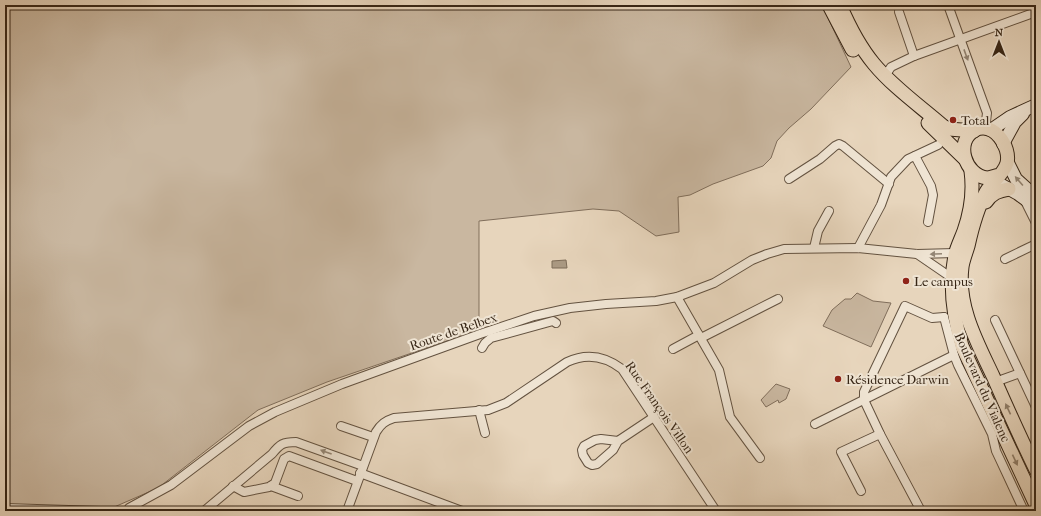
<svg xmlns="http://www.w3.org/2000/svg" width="1041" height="516" viewBox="0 0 1041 516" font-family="'IM FELL French Canon',serif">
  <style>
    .green { fill: #c9b7a0; stroke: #806e5b }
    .water { fill: #ab9a84; stroke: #7d6c58 }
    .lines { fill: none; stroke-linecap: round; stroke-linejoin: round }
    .street-casing { stroke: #635240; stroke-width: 10 }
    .secondary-casing { stroke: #372616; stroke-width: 14 }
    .primary-casing { stroke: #372616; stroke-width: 15 }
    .highway-casing { stroke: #372616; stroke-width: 17 }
    .street { stroke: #efe4d3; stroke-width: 8 }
    .secondary { stroke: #efe4d3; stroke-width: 12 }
    .primary { stroke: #e7d5bc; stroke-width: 13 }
    .highway { stroke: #e7d5bc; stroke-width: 15 }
    .oneway { fill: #938574 }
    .oneway2 { fill: #8f7e69 }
    .poi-dot { fill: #8f2418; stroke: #efe4d3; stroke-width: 1.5 }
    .labels { text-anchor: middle; stroke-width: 4; stroke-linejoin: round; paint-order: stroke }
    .poi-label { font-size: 13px; fill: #372616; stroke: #efe4d3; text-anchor: start }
    .street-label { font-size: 13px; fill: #372616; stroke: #efe4d3 }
  </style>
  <rect width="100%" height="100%" fill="#e7d5bc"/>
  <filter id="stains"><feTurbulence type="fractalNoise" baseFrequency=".005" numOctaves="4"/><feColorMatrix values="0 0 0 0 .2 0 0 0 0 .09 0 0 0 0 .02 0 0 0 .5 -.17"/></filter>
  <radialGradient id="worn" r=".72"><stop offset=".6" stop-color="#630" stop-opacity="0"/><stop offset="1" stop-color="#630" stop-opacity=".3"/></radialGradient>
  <g class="green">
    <path d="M5,5H822L851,67L811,109L789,128L777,141L771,158L763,166L713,184L690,195L678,197L679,232L656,236L619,211L593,209L479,221V330L327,382L258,410L158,488L105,511H5Z"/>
    <path d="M857,293L873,301L891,303L871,347L823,326L832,310L845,299H851Z"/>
    <path d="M776,384L790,389L786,399L779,403L778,400L766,407L761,400Z"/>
  </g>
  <path class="water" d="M566,260L567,268H552V261Z"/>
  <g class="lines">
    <g class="street-casing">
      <g id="street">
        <path d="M948,5L987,113L986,121L982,129"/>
        <path d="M899,12L914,56"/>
        <path d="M885,76L891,67L914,56L1036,12"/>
        <path d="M915,156L931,186L933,195L928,222"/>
        <path d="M789,179L820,159L835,146L839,144L843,146L889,184"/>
        <path d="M1024,199L1036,223"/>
        <path d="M814,248L818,231L829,211"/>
        <path d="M858,248L881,205L891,177L908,159L938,145"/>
        <path d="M917,254L952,278"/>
        <path d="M1005,259L1036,244"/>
        <path d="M677,297L719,370L730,417L760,458"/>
        <path d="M944,317L954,355L958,365L992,434L996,451L1024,511"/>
        <path d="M995,320L1036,407"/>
        <path d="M701,338L778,299"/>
        <path d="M482,348L485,343L491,338L553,321L556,323"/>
        <path d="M673,349L699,335"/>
        <path d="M995,382L1020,373"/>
        <path d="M479,410L485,433"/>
        <path d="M815,424L954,355"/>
        <path d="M341,426L373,437"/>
        <path d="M618,441L601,439L595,440L584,446L582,450L583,455L588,463L592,465L597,464L613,450L618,441L654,417"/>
        <path d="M360,473L462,511"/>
        <path d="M233,486L244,492L269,487L275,483L284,459L289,456L357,481"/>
        <path d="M271,486L298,496"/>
        <path d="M861,491L841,452L880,434"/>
        <path d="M5,508L101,511"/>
        <path d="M127,511L129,508L171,485L249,426L275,412L342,384L480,334L534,316L570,308L606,304L656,301L677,297L714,283L752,260L767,254L784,249L858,248L917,254L955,253"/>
        <path d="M204,511L272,454C280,444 283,442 296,442L363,466"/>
        <path d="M347,511L376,432C381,424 385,421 394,418L488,410L506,403L567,362C586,353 605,356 622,369L716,511"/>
        <path d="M921,511L880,434L864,400V392L905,306L932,318L944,317"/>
      </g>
    </g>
    <g class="secondary-casing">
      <g id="secondary">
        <path d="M991,130L1010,117L1036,105"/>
        <path d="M1003,144L1015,122L1023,114"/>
        <path d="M1007,161L1016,179L1036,197"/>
        <path d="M1000,184L1018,194L1036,207"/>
      </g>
    </g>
    <g class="primary-casing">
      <g id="primary">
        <path d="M840,5C849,26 859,46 874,64C893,87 920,106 943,126L949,129L974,131"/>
        <path d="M928,123L964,158"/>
        <path d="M971,171C974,193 971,211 964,231C961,239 957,247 955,255C949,286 953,316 962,346L1036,505"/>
        <path d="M999,175C995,176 991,178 987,178C965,176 954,141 975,130C994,121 1011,147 1007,163C1004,174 992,182 986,192C977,209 972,228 968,246C966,253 963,260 962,267C957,306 977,342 993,376C1007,408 1021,439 1036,470"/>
        <path d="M986,202C992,193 998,191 1009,189"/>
      </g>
    </g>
    <g class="highway-casing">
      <path id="highway" d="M830,5L853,49"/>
    </g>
    <use href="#street" class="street"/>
    <use href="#secondary" class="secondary"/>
    <use href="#primary" class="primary"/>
    <use href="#highway" class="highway"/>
  </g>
  <defs><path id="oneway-solid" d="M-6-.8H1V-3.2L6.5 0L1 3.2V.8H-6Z"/></defs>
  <g class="oneway">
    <use href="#oneway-solid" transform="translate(966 55) rotate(70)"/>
    <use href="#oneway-solid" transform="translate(1019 181) rotate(-131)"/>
    <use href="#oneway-solid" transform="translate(936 254) rotate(178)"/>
    <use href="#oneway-solid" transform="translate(326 452) rotate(-160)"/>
  </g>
  <g class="oneway2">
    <use href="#oneway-solid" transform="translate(1008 409) rotate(-115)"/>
    <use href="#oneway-solid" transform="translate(1015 460) rotate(65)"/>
  </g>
  <g class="poi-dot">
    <circle cx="953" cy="120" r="4"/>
    <circle cx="906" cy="281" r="4"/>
    <circle cx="838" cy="379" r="4"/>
  </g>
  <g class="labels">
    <g class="poi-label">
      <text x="961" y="125">Total</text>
      <text x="914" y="286">Le campus</text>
      <text x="846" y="384">Résidence Darwin</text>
    </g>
    <g class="street-label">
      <text transform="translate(453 331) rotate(-19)" y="5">Route de Belbex</text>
      <text transform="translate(983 387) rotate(66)" y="5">Boulevard du Vialenc</text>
      <text transform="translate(660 407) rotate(55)" y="5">Rue François Villon</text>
    </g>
  </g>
  <rect width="1041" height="516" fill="none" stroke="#e7d5bc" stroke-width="20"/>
  <rect x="6" y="6" width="1029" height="504" fill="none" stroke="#372616" stroke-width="2"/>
  <rect x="10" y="10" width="1021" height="496" fill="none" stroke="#372616"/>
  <g transform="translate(999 42)" stroke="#efe4d3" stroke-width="3" paint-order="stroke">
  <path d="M0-3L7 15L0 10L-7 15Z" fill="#372616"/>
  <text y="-6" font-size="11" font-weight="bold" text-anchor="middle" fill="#372616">N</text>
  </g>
  <rect width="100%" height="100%" filter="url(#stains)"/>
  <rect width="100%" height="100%" fill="url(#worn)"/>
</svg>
